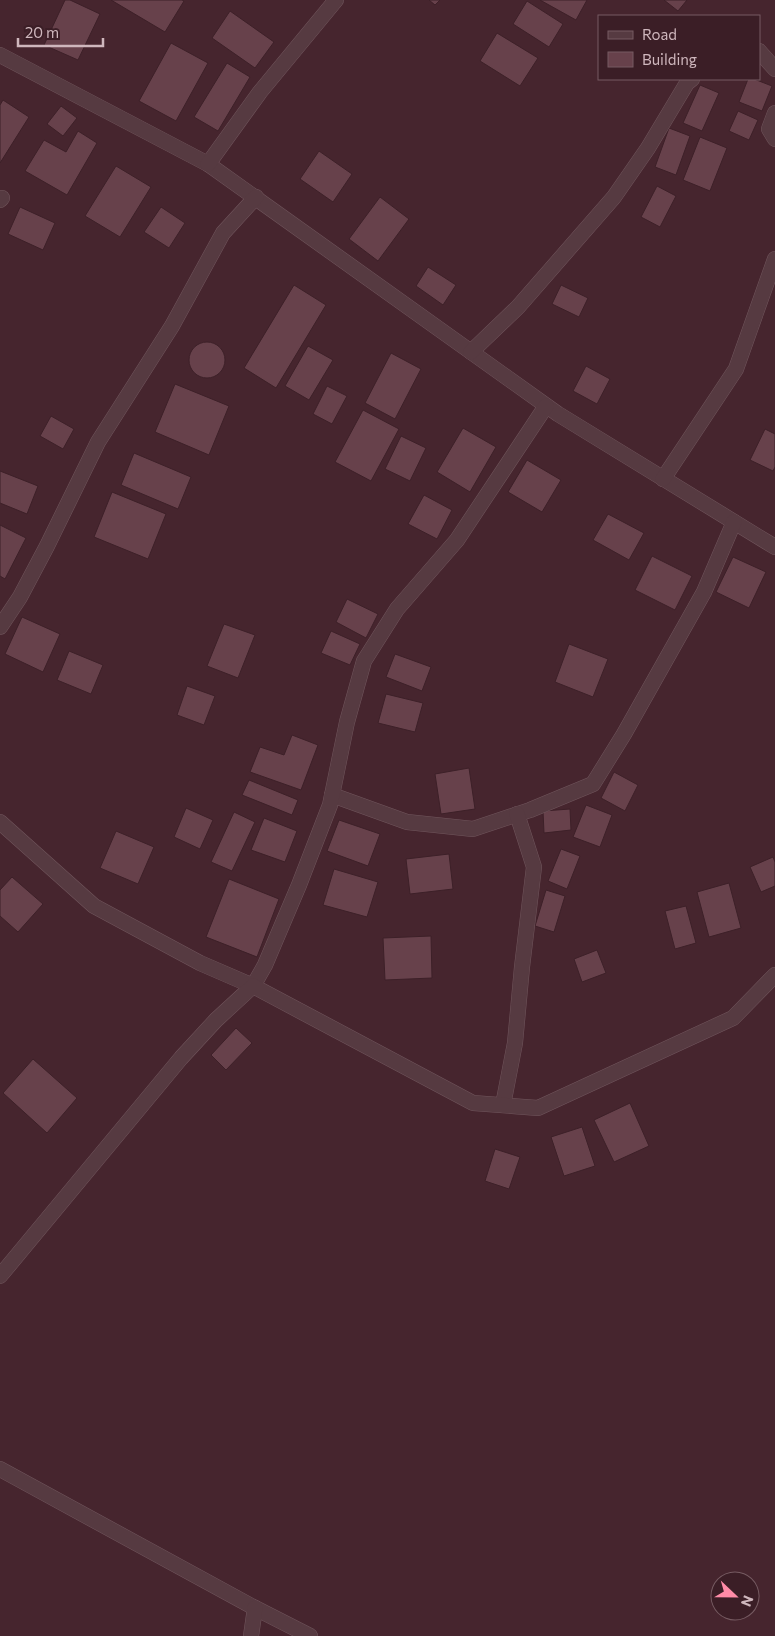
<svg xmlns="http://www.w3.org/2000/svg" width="775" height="1636" viewBox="0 0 775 1636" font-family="Commissioner,sans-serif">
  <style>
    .building { fill: #67414b; stroke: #3d2028 }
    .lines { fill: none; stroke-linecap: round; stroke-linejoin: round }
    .minor-casing { stroke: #70555c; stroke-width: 16 }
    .minor { stroke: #563a41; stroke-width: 15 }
  </style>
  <rect width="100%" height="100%" fill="#46252e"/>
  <g class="building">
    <path d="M65,0H70L100,14L78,60L44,45Z"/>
    <path d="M111,0H182L184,1L165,32Z"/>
    <path d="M429,0H440L435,5Z"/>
    <path d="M540,0H587L576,20Z"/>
    <path d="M664,0H687L678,11Z"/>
    <path d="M527,1L563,24L549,47L513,24Z"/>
    <path d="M230,11L274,42L255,68L212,38Z"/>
    <path d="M497,33L538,58L520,86L480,61Z"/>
    <path d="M171,43L208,63L176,121L139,101Z"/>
    <path d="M227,63L250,77L218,131L194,117Z"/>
    <path d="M748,79H754L772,86L762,111L739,102Z"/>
    <path d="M700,85L719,93L702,131L683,123Z"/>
    <path d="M3,100L29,117L0,163V105Z"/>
    <path d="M61,106L77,118L63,136L47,124Z"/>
    <path d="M738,111L758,120L749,140L729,131Z"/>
    <path d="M669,128L690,136L676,175L655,167Z"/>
    <path d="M78,131L97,143L67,195L25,171L44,140L66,152Z"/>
    <path d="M700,137L727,148L710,191L683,180Z"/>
    <path d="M319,151L352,174L333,202L300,179Z"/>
    <path d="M116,166L151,187L120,237L85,216Z"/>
    <path d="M657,186L676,196L660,227L641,217Z"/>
    <path d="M380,197L409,219L378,261L349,239Z"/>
    <path d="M20,207L55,223L43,250L8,234Z"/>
    <path d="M161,207L185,223L169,248L144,232Z"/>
    <path d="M428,267L456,285L443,305L416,286Z"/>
    <path d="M294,285L326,305L276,388L244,368Z"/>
    <path d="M561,285L588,298L579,317L552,304Z"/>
    <circle cx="207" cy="360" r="18"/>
    <path d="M308,346L333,360L309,400L285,386Z"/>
    <path d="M391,353L421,369L395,419L365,403Z"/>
    <path d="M586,366L610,379L597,404L573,391Z"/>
    <path d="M175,384L229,406L209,455L155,432Z"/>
    <path d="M327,386L347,396L332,424L313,414Z"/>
    <path d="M363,410L399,429L371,481L335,462Z"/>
    <path d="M51,416L74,429L63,449L40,436Z"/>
    <path d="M463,428L496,447L470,492L437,472Z"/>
    <path d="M765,429L775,434V467L773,471L750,460Z"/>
    <path d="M401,436L426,448L410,481L385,469Z"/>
    <path d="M134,453L191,477L178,509L121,485Z"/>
    <path d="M527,460L561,480L542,512L508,492Z"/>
    <path d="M0,471L38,486L27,514L0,503Z"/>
    <path d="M112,492L166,514L148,559L94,537Z"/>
    <path d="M424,495L452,510L437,539L408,524Z"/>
    <path d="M608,514L644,533L629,560L593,540Z"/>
    <path d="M0,525L26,538L5,579L0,576Z"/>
    <path d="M652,556L692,576L675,610L635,590Z"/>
    <path d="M733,557L766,572L749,608L716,592Z"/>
    <path d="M347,599L378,614L366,638L336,622Z"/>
    <path d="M22,617L60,634L43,672L5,654Z"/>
    <path d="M224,624L255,635L238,678L207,666Z"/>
    <path d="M331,631L360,644L350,665L321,653Z"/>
    <path d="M569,644L608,659L593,697L555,682Z"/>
    <path d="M69,651L103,665L91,694L57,680Z"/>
    <path d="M395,654L431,667L422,691L386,677Z"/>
    <path d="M187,686L215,696L204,725L177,715Z"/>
    <path d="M386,694L423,703L415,732L378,723Z"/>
    <path d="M292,735L318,745L301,790L250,772L260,747L284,755Z"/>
    <path d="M469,768L475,809L441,814L435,774Z"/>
    <path d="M614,772L638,785L625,811L601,798Z"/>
    <path d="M249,780L298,800L292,815L242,795Z"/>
    <path d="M586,805L612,815L600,847L573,837Z"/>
    <path d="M186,808L213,820L200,849L174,837Z"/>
    <path d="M570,809L571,830L544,833L543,811Z"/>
    <path d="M234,812L255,822L232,871L211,862Z"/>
    <path d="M264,818L297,831L285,862L251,850Z"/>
    <path d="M339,820L380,834L368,866L327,851Z"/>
    <path d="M116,831L154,847L138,884L100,868Z"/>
    <path d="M561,849L580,856L567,889L548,881Z"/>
    <path d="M449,854L453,889L410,894L406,859Z"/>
    <path d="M773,857L775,862V886L761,892L750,867Z"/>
    <path d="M334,869L378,882L367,917L323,905Z"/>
    <path d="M12,877L43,904L18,932L0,916V890Z"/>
    <path d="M229,879L279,899L257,957L206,937Z"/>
    <path d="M729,883L741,928L709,937L697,892Z"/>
    <path d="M546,890L565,896L554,932L535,926Z"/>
    <path d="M686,906L696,943L675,949L665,911Z"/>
    <path d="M431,936L432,978L385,980L383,938Z"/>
    <path d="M597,950L606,973L582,982L574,959Z"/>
    <path d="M236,1028L252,1043L226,1070L211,1055Z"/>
    <path d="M33,1059L77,1098L47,1133L3,1093Z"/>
    <path d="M630,1103L649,1146L614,1162L594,1120Z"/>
    <path d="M582,1127L595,1166L564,1176L551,1137Z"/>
    <path d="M495,1149L520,1157L509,1189L485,1181Z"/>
  </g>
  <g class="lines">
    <g class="minor-casing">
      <g id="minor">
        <path d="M759,51L775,69"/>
        <path d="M0,55L208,164L558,414L775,547"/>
        <path d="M775,113L769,129L775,139"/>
        <path d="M208,164L260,92L336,0"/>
        <path d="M0,200L2,198"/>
        <path d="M471,352L518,307L614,197L648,148L687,83L692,79"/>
        <path d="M663,479L736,369L775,259"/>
        <path d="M0,627L20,597L47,546L98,442L172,326L223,233L256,197"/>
        <path d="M332,795L407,822L473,829L530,810L593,784L624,734L704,592L734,522"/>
        <path d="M0,822L94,906L200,963L253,986L265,965L299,885L330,805L347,722L364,661L397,609L457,540L546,406"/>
        <path d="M503,1105L515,1043L522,967L534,867L517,814"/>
        <path d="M0,1276L181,1058L216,1020L253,986L473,1103L538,1108L733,1018L775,975"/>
        <path d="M0,1469L255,1608L310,1636"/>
        <path d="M251,1636L255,1608"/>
      </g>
    </g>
    <use href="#minor" class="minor"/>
  </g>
  <rect x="598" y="15" width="162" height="65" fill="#3b1e26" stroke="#765b62"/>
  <rect x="608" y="31" width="25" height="8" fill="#563a41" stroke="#765b62"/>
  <text x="642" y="40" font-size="15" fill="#cfb7bd">Road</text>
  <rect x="608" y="52" width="25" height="15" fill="#67414b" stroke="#765b62"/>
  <text x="642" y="65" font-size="15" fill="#cfb7bd">Building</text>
  <g transform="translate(735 1596) rotate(112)"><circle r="24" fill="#3b1e26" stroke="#765b62"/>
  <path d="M0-4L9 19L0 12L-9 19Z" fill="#ff8ca8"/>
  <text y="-8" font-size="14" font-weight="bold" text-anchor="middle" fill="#cfb7bd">N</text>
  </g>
  <path d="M18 38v8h85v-8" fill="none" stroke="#cfb7bd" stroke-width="2.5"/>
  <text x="25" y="38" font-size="15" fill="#cfb7bd" stroke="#3b1e26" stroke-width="4" paint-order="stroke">20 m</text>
</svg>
